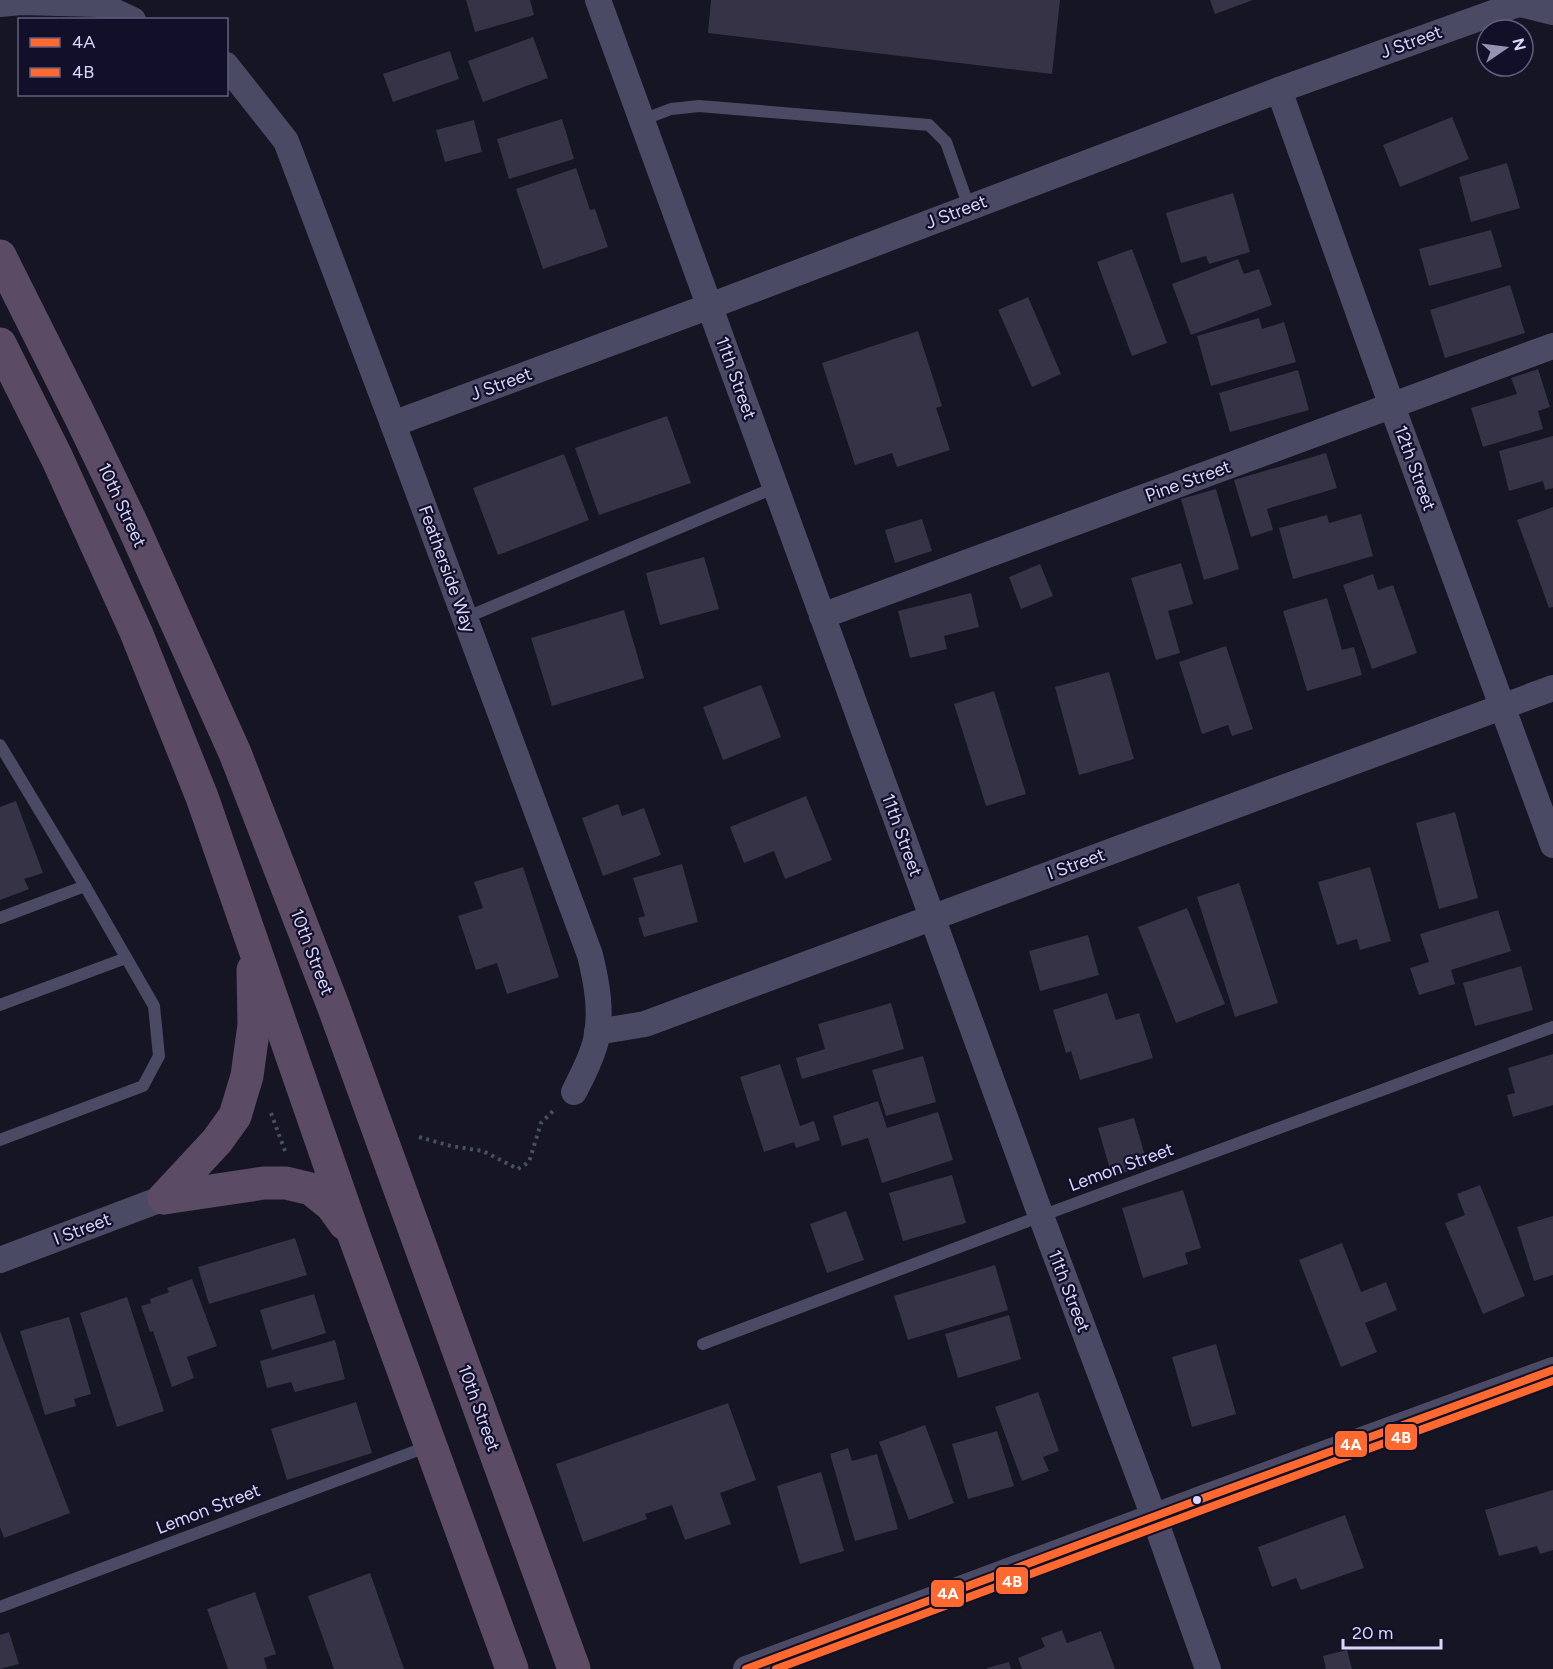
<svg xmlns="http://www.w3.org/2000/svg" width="1553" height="1669" viewBox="0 0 1553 1669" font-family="Figtree,sans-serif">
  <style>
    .building { fill: #353345 }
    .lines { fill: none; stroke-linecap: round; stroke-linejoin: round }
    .path { stroke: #435160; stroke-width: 4; stroke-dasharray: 3 4.5; stroke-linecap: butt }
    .lane { stroke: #4a4a64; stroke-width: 12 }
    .street { stroke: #4a4a64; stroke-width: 26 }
    .highway { stroke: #5c4b64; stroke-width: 33 }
    .bus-1-casing { stroke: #120f29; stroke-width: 12 }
    .bus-2-casing { stroke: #120f29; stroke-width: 12 }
    .bus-1 { stroke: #ff692f; stroke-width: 8 }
    .bus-2 { stroke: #ff692f; stroke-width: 8 }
    .bus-dot { fill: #dad7ff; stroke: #120f29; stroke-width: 2 }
    .labels { text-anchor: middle; stroke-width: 4.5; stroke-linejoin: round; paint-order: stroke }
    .street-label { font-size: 18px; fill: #dad7ff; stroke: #120f29 }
    .line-badge { stroke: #120f29; stroke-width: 2 }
    .badge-label { font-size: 16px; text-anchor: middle; font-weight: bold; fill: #fff }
  </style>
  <rect width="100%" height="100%" fill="#161523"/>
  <g class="building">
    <path d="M466,0H530L534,15L475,32Z"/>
    <path d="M711,0H1060L1052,74L708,33Z"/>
    <path d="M1210,0H1253L1215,14Z"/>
    <path d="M533,37L548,78L483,102L468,61Z"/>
    <path d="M450,51L459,79L393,102L383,74Z"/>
    <path d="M1452,117L1469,159L1400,187L1383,145Z"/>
    <path d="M562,119L574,159L509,179L497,139Z"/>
    <path d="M474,120L482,152L445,162L436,130Z"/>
    <path d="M1507,163L1520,208L1471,222L1459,177Z"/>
    <path d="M576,168L590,210L595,209L608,247L543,269L516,189Z"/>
    <path d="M1233,193L1250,252L1209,264L1206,256L1181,263L1166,213Z"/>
    <path d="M1491,230L1502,267L1429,286L1419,249Z"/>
    <path d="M1132,249L1167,343L1132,356L1097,262Z"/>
    <path d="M1238,259L1244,274L1259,269L1272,305L1191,335L1172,284Z"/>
    <path d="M1510,285L1525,333L1445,358L1430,310Z"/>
    <path d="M1028,297L1061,374L1032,387L998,310Z"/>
    <path d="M1259,318L1262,329L1284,322L1296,362L1211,386L1197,336Z"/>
    <path d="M918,331L942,406L936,408L950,450L897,467L892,453L855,465L822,363Z"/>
    <path d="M1538,369L1550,407L1538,411L1543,429L1483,447L1471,408L1517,394L1511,378Z"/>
    <path d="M1298,370L1309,410L1230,432L1219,393Z"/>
    <path d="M667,416L691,483L599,515L575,448Z"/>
    <path d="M1553,436V488L1545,490L1543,481L1509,491L1499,451Z"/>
    <path d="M1326,453L1337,488L1267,509L1273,530L1251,537L1234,480Z"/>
    <path d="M564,454L589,520L498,555L473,488Z"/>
    <path d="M1216,489L1239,569L1204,580L1181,499Z"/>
    <path d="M1553,507V607L1549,608L1517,520Z"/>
    <path d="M1361,514L1373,556L1293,579L1279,528L1327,515L1329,523Z"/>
    <path d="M922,519L932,551L895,563L885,530Z"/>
    <path d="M704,557L719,609L660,625L646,573Z"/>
    <path d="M1181,563L1193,604L1168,611L1180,653L1156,660L1131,578Z"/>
    <path d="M1040,564L1053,596L1021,609L1009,577Z"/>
    <path d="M1373,574L1378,590L1393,585L1417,653L1372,669L1343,585Z"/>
    <path d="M971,593L979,627L944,636L947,649L910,658L898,611Z"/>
    <path d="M1327,598L1342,650L1354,647L1362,675L1307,691L1283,611Z"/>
    <path d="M624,610L644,678L552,706L531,638Z"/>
    <path d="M1226,646L1253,729L1232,736L1228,725L1202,734L1179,662Z"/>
    <path d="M1109,672L1134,759L1079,775L1055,687Z"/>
    <path d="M761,685L781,737L723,760L703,707Z"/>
    <path d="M994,691L1026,794L986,806L954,704Z"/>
    <path d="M806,796L832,860L785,879L774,851L744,863L730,827Z"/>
    <path d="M16,801L43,873L24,879L29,889L0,900V807Z"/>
    <path d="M618,804L622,816L644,808L661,855L603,876L582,818Z"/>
    <path d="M1455,812L1478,898L1439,909L1416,823Z"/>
    <path d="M682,864L698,922L644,937L638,918L645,916L633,878Z"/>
    <path d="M523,867L559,977L507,994L497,963L476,970L458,916L483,908L474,882Z"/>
    <path d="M1370,867L1391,941L1360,950L1357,939L1337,945L1318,882Z"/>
    <path d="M1239,883L1278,1003L1235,1017L1197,897Z"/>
    <path d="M1187,908L1225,1004L1176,1023L1138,927Z"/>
    <path d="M1498,910L1511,951L1451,970L1455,984L1419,995L1410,968L1429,962L1420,934Z"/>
    <path d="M1088,935L1099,975L1040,991L1029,951Z"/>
    <path d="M1521,966L1533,1010L1475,1026L1463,983Z"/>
    <path d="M1107,993L1116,1020L1139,1013L1153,1058L1080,1080L1071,1051L1066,1053L1053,1010Z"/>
    <path d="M891,1003L904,1049L802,1079L796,1058L825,1049L818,1024Z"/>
    <path d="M1553,1054V1105L1513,1117L1507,1095L1515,1093L1508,1068Z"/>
    <path d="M923,1056L936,1102L886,1116L872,1070Z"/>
    <path d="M780,1064L800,1126L814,1121L820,1140L796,1148L794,1142L764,1152L740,1077Z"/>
    <path d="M878,1101L887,1128L938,1112L953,1160L882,1183L868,1138L842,1146L833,1116Z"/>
    <path d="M1134,1118L1148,1166L1112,1176L1098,1128Z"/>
    <path d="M952,1175L966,1223L903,1241L889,1193Z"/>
    <path d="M1480,1185L1525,1296L1483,1314L1445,1223L1465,1215L1457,1194Z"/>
    <path d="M1183,1190L1201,1248L1185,1253L1188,1264L1143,1278L1122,1208Z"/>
    <path d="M846,1211L864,1260L827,1273L810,1224Z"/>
    <path d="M1553,1216V1275L1534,1281L1517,1227Z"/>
    <path d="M295,1238L307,1275L209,1304L198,1267Z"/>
    <path d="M1342,1243L1361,1292L1386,1282L1397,1310L1365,1323L1377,1352L1341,1367L1299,1260Z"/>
    <path d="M995,1265L1008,1310L908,1340L894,1296Z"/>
    <path d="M192,1279L217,1346L187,1357L194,1378L172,1387L153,1331L150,1332L141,1306L151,1303L150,1299L169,1292L167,1288Z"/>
    <path d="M314,1294L326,1333L272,1350L260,1310Z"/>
    <path d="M127,1297L164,1411L117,1427L80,1313Z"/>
    <path d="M1009,1315L1021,1359L958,1378L945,1334Z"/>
    <path d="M69,1317L91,1394L74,1399L76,1406L45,1415L20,1331Z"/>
    <path d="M0,1331L70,1513L4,1538L0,1527Z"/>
    <path d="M335,1340L345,1379L295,1392L291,1382L267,1388L260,1361Z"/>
    <path d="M1216,1344L1236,1414L1192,1427L1172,1357Z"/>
    <path d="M1038,1392L1059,1451L1043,1457L1049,1471L1022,1481L995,1407Z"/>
    <path d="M356,1402L372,1453L287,1480L271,1429Z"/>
    <path d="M728,1403L756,1480L720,1493L731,1524L685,1540L672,1505L645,1514L647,1519L583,1542L556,1464Z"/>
    <path d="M925,1425L954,1503L909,1520L879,1442Z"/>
    <path d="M997,1431L1014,1486L968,1499L952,1444Z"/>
    <path d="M848,1448L852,1461L877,1454L898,1529L855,1541L830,1454Z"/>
    <path d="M821,1472L844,1551L800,1564L777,1486Z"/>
    <path d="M1553,1490V1550L1540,1554L1537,1546L1499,1556L1485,1510Z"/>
    <path d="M1345,1515L1364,1568L1301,1590L1296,1578L1272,1587L1258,1547Z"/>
    <path d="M370,1573L404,1669H334L308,1596Z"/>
    <path d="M255,1592L276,1654L264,1658L267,1669H228L207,1609Z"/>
    <path d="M1062,1630L1067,1643L1101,1631L1115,1669H1022L1018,1658L1045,1647L1041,1638Z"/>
    <path d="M9,1632L19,1664L0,1669V1635Z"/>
    <path d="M1347,1650L1352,1669H1326L1323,1656Z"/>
    <path d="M1009,1662L1011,1669H987V1668Z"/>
  </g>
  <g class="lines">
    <g class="path">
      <path d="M271,1113L285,1151"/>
      <path d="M419,1137L451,1146L483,1151L518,1169L529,1162L541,1123L553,1111"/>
    </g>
    <g class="lane">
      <path d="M642,120L671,109L699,106L929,125L946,142L969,207"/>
      <path d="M465,618L776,487"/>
      <path d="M0,745L85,886L154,1006L159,1056L143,1086L0,1140"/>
      <path d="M0,918L85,886"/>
      <path d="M0,1005L126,958"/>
      <path d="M703,1344L1041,1216L1553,1027"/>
      <path d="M0,1607L429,1446"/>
    </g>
    <g class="street">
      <path d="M598,0L1041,1216L1154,1517L1208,1669"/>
      <path d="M0,4L21,2L98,4L133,20"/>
      <path d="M1520,4L1553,12"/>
      <path d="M226,65L286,141L393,424L590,955C597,984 602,1011 596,1040C592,1058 582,1076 574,1092"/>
      <path d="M1279,90L1392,406L1553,845"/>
      <path d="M393,424L710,306L1279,90L1529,0"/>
      <path d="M822,616L1553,346"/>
      <path d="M597,1032L645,1024L1553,688"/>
      <path d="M0,1260L164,1198"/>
      <path d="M746,1669L1209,1496L1553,1370"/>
    </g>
    <g class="highway">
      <path d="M0,256L80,416L133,526L235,753L334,1008L574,1669"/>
      <path d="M0,344L57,458L136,632L202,797L355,1238L512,1669"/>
      <path d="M164,1198L217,1141L235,1116L247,1076L254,1025L253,970"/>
      <path d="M164,1198L264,1183H286L311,1189L332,1206L345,1224"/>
    </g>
    <g class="bus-1-casing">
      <path id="bus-1" d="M746,1669L1209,1496L1553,1370"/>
    </g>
    <g class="bus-2-casing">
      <path id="bus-2" d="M776,1669L1213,1506L1553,1381"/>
    </g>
    <use href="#bus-1" class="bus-1"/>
    <use href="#bus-2" class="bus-2"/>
  </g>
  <circle class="bus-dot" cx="1197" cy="1500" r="5"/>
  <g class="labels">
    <g class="street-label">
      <text transform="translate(1411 42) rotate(-20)" y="6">J Street</text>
      <text transform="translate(956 212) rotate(-21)" y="6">J Street</text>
      <text transform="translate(736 378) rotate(70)" y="6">11th Street</text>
      <text transform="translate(501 384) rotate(-20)" y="6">J Street</text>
      <text transform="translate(1415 468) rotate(70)" y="6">12th Street</text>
      <text transform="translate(1188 481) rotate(-20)" y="6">Pine Street</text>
      <text transform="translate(122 505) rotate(65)" y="6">10th Street</text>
      <text transform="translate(447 569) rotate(70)" y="6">Featherside Way</text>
      <text transform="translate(902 835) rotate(70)" y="6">11th Street</text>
      <text transform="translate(1076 864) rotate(-20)" y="6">I Street</text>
      <text transform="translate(312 952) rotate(69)" y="6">10th Street</text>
      <text transform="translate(1121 1167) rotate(-20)" y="6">Lemon Street</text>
      <text transform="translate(82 1229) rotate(-21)" y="6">I Street</text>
      <text transform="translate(1069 1291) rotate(69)" y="6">11th Street</text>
      <text transform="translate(479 1408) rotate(70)" y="6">10th Street</text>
      <text transform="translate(208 1509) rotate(-21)" y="6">Lemon Street</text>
    </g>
  </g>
  <g class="line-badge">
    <rect x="1384" y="1423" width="34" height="28" rx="6" fill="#ff692f"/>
    <rect x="1334" y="1430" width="34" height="28" rx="6" fill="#ff692f"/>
    <rect x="995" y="1566" width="34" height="29" rx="6" fill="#ff692f"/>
    <rect x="930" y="1579" width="35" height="29" rx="6" fill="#ff692f"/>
  </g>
  <g class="badge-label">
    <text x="1401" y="1443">4B</text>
    <text x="1351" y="1450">4A</text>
    <text x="1012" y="1587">4B</text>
    <text x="948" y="1599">4A</text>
  </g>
  <rect x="18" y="18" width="210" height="78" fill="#120f29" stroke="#625f7f" stroke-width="1.5"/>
  <rect x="30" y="38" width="30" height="9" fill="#ff692f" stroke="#625f7f" stroke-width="1.5"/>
  <text x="72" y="48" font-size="18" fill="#dad7ff">4A</text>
  <rect x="30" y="68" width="30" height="9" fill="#ff692f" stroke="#625f7f" stroke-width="1.5"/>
  <text x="72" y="78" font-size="18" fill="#dad7ff">4B</text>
  <g transform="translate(1505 48) rotate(76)"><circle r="28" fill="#120f29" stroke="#625f7f" stroke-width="1.5"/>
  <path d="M0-4.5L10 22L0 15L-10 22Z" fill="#9593b2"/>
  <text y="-9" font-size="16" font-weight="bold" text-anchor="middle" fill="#dad7ff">N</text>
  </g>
  <path d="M1343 1639v9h98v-9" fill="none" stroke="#dad7ff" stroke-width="3"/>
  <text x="1352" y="1639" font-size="18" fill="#dad7ff" stroke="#120f29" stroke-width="4.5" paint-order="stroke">20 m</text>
</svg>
